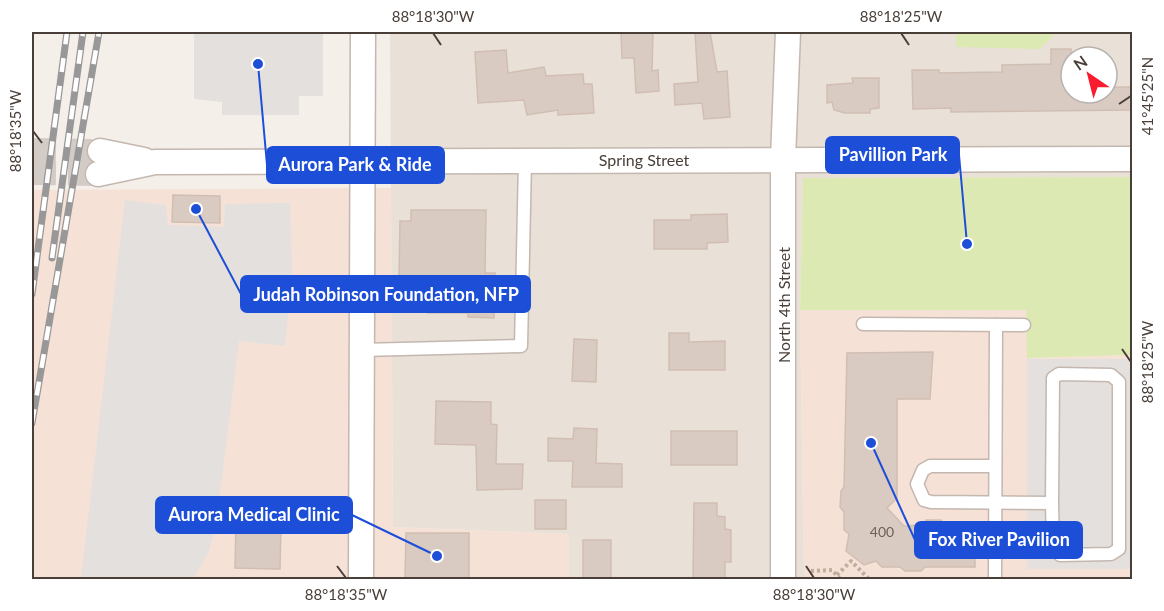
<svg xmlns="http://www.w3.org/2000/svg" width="1164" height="611" viewBox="0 0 1164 611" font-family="Lato,sans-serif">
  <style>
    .residential { fill: #e9e0d8; fill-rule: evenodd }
    .commercial { fill: #f6e1d6 }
    .green { fill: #dde9b3 }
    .parking { fill: #e3e0de }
    .building { fill: #dacbc2; stroke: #d1beb2; stroke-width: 1.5 }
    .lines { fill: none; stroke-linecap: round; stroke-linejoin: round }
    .street-tunnel { stroke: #d3ccc6; stroke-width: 24; stroke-dasharray: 24 12; stroke-linecap: butt }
    .lane-casing { stroke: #c4b7af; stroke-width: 15 }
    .street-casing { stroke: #c4b7af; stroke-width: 27 }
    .path { stroke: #c2ad9d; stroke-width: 4; stroke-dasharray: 3 3; stroke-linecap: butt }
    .lane { stroke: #fff; stroke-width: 12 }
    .street { stroke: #fff; stroke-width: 24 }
    .rail-casing { stroke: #989898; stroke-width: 7 }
    .rail { stroke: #fff; stroke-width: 4.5; stroke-dasharray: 14; stroke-linecap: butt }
    .ticks { fill: none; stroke: #493e38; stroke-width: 2 }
    .labels { text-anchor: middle; stroke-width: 4.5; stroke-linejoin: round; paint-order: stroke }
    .number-label { font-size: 14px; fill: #6d615a }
    .street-label { font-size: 16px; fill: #493e38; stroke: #fff }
    .leader { fill: none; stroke: #1d4ed8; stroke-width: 2 }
    .callout-dot { fill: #1d4ed8; stroke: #fff; stroke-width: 2 }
    .callout { fill: #1d4ed8; stroke: #1d4ed8; stroke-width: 2 }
    .callout-label { font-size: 18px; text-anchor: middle; font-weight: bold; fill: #fff }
    .neatline { fill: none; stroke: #493e38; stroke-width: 2 }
    .ticks-label { font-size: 15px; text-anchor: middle; fill: #493e38 }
  </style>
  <rect width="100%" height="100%" fill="#f5efea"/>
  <path class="residential" d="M390,32H1132V177L803,178L800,310L804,579H569V534L393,527ZM1071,57H1107V93H1071Z"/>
  <g class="commercial">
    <path d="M391,188L393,527L569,534V579H32V190Z"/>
    <path d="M800,310H1026L1028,358L1132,355V579H804Z"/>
  </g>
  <g class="green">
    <path d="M956,32H1057L1040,49L956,47Z"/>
    <path d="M1132,177V355L1027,358L1026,310H800L803,178Z"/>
  </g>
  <g class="parking">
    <path d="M194,32H323V96H299V115H222V102L194,99Z"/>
    <path d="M125,200L166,205L168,225L224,227L225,204L290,203L292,271L285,346L239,341L216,526L208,554L193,579H81Z"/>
    <rect x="1027" y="359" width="105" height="210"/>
  </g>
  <g class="building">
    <path d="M621,32H653L652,71L658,70L659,91L636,93L634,58H622Z"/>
    <path d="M695,32H710L717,72L727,71L730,117L704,119L702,103L675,105L674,84L698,82Z"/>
    <path d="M1051,49H1071V93H1109V87H1132V110L951,112V108L913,109L912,70H939V73L1002,72V65L1051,64Z"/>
    <path d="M506,50L508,73L544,67L546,76L583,74L584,84H592L594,113L558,115V110L527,115L524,100L478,103L475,52Z"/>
    <path d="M852,78H879V108L870,109V113H845L834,110L832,102L827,103V85L853,83Z"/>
    <path d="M173,195L220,196V223L172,222Z"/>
    <path d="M411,210H486L485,273H495L494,318L468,317V313H428L429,282H399L400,221H411Z"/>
    <path d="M727,214L728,242L707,243V249H654V220H691V215Z"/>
    <path d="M669,333H689V342L725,341V370H669Z"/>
    <path d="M574,339L597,340L596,382L572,381Z"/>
    <path d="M933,352L930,399H897V498L887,508L904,526L923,525L926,520H941L944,525H975V567H925L921,571H905L900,567H882L876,561L864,565L846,551L849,534L844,530V512L840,507L841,491L844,487L847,353Z"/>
    <path d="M436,401L491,402V424L497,425L496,464H523L522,489L477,490L476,445L435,444Z"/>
    <path d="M574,428L597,429L596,463L622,464V487H572L573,461H548V438L573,439Z"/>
    <rect x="671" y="431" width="66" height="34"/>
    <rect x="535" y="500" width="31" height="29"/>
    <path d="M694,503H717V516L725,517V529L731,530V562H725V579H693Z"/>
    <path d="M236,524H281L280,569L235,568Z"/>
    <path d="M406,533H469V578H405Z"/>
    <rect x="583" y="540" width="28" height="39"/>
  </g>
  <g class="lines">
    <g class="street-tunnel">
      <path d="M32,150L100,151"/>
      <path d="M32,173L98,174"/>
    </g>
    <g class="lane-casing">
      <g id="lane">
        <path d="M863,324L1024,325"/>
        <path d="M362,350L521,346L525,161"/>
        <path d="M994,466H930L923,470L917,484L924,500L931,502L1052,503L1053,546L1060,555L1111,554L1119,549V382L1111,375L1059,374L1053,378L1052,503"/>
        <path d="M995,580L996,325"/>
      </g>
    </g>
    <g class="street-casing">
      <g id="street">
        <path d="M100,151L144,160"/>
        <path d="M98,174L155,162L1132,159"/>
        <path d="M361,580L363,32"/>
        <path d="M783,580V159L788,32"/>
      </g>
    </g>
    <g class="path">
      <path d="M811,571L832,570L841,580"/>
      <path d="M837,575L851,561L870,580"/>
    </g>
    <use href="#lane" class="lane"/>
    <use href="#street" class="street"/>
    <g class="rail-casing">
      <g id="rail">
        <path d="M52,258L83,32"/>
        <path d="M32,294L67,32"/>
        <path d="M32,423L99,32"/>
      </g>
    </g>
    <use href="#rail" class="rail"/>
  </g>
  <path class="ticks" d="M433,33L441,45M901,33L909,45M1119,104L1131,96M33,131L42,143M1122,349L1131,362M337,566L346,578M806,566L814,578"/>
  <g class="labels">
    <g class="number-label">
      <text x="882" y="537">400</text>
    </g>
    <g class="street-label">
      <text x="644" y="166">Spring Street</text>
      <text transform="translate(784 305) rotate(-90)" y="6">North 4th Street</text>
    </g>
  </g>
  <path class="leader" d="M967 244L959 155M258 64L267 165M196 209L241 294M437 556L352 515M871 443L915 540"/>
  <g class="callout-dot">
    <circle cx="967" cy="244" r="6"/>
    <circle cx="258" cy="64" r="6"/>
    <circle cx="196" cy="209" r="6"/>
    <circle cx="437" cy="556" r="6"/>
    <circle cx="871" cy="443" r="6"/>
  </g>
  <g class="callout">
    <rect x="826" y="137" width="133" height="36" rx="6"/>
    <rect x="267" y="147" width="177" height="36" rx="6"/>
    <rect x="241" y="276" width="289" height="36" rx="6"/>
    <rect x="156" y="497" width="196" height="36" rx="6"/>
    <rect x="915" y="522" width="167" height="36" rx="6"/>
  </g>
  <g class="callout-label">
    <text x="893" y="161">Pavillion Park</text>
    <text x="355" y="171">Aurora Park &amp; Ride</text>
    <text x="386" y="301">Judah Robinson Foundation, NFP</text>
    <text x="254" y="521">Aurora Medical Clinic</text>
    <text x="999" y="546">Fox River Pavilion</text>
  </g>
  <rect width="1164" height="611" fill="none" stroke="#ffffff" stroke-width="66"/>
  <g transform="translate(1089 75) rotate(325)"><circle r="28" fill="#ffffff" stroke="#b6b2af" stroke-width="1.5"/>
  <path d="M0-4.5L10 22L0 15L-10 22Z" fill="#f91c2f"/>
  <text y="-9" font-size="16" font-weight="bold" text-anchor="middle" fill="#493e38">N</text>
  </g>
  <rect x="33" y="33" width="1098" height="545" class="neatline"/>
  <g class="ticks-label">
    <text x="433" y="22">88°18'30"W</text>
    <text x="901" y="22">88°18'25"W</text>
    <text transform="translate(1148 96) rotate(-90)" y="5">41°45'25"N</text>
    <text transform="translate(16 131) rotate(-90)" y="5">88°18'35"W</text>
    <text transform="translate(1148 362) rotate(-90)" y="5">88°18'25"W</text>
    <text x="346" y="600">88°18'35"W</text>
    <text x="814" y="600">88°18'30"W</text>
  </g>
</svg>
